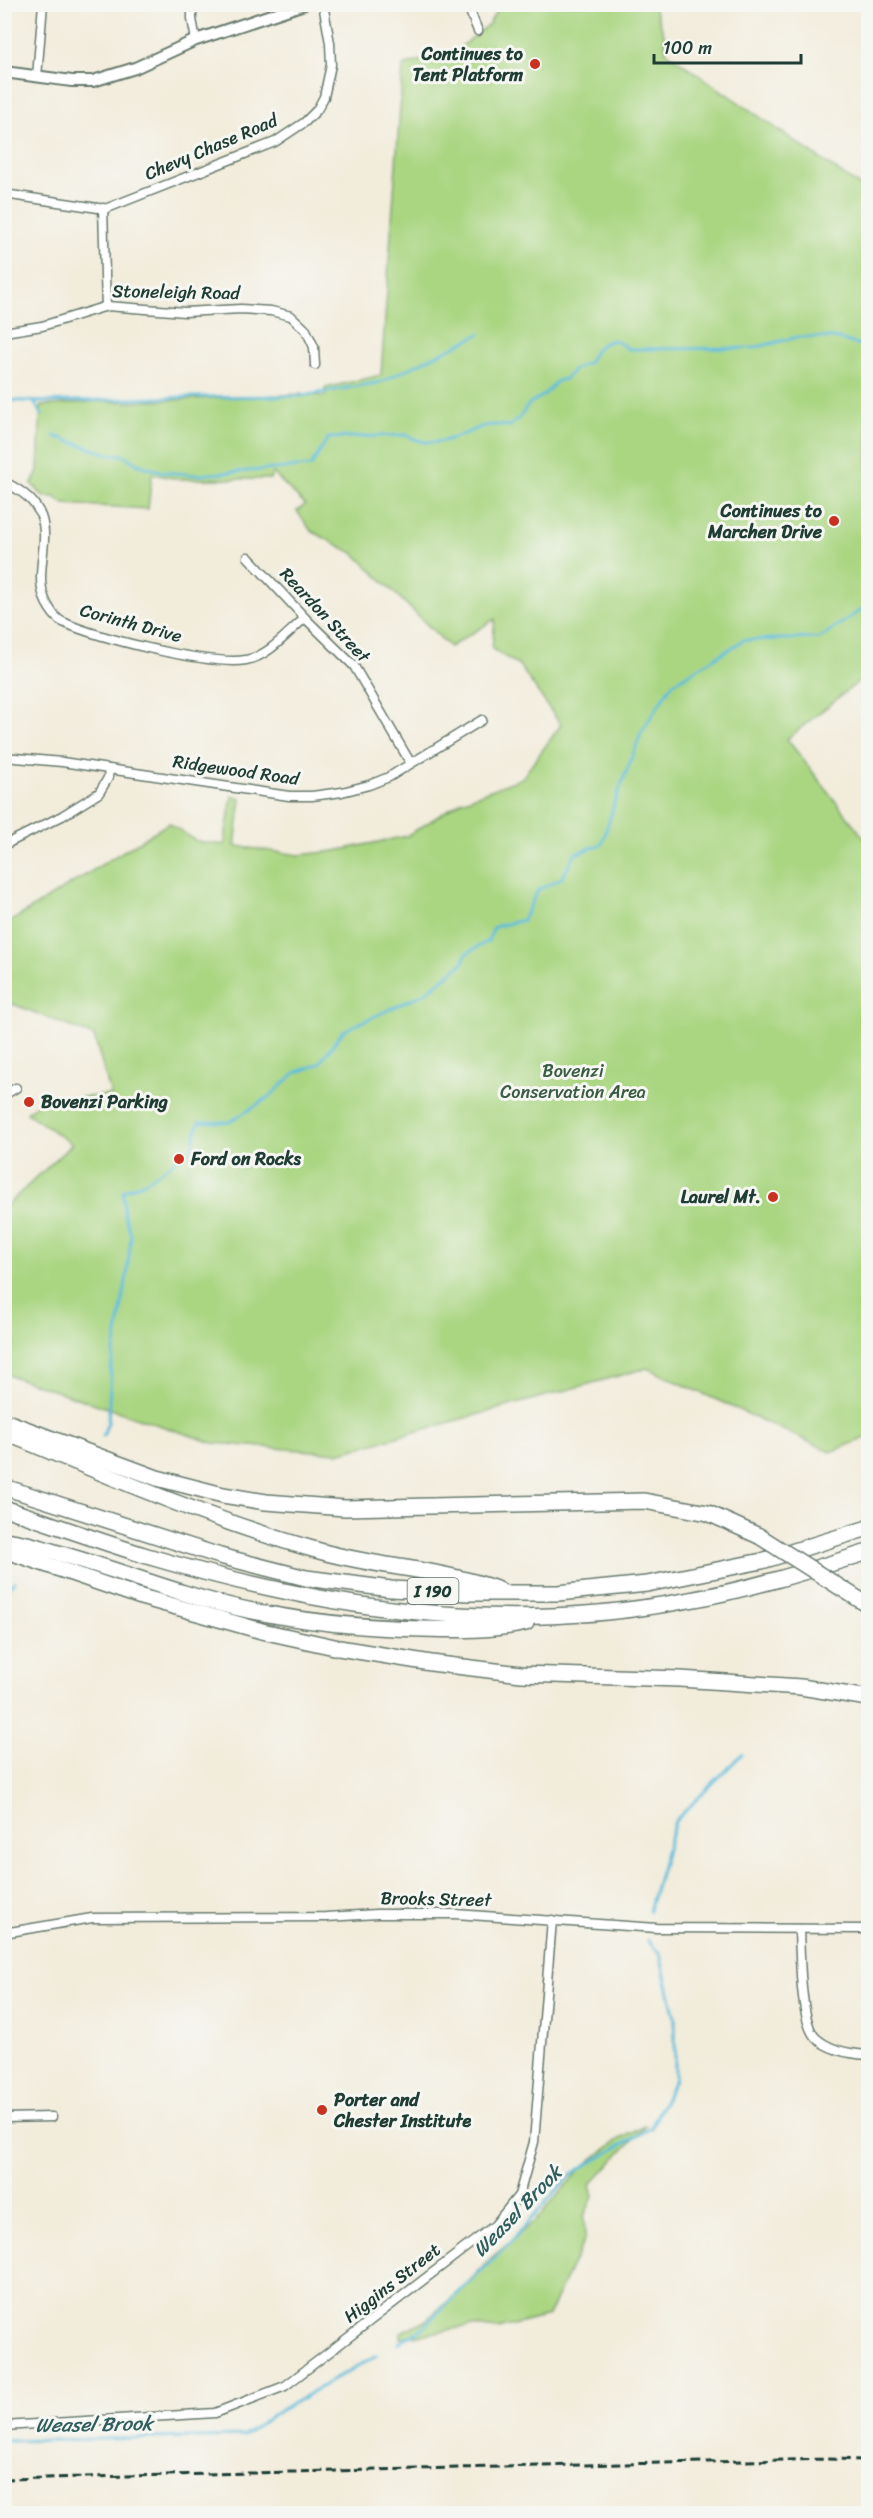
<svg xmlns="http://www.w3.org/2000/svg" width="873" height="2518" viewBox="0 0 873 2518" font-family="Sriracha,sans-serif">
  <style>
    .green { fill: #aad682; stroke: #648a5b; stroke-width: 1.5 }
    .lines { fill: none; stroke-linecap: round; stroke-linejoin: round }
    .stream { stroke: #5ebcdc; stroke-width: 3 }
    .minor-casing { stroke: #697a6e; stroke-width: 11 }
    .tertiary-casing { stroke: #697a6e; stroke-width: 14 }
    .motorway-casing { stroke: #697a6e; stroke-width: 18 }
    .minor { stroke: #fff; stroke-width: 8 }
    .tertiary { stroke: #fff; stroke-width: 10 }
    .motorway { stroke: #fff; stroke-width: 15 }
    .rail { stroke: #1f3d34; stroke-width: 3; stroke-dasharray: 9 4.5; stroke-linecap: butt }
    .motorway-bridge-casing { stroke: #697a6e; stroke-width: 18; stroke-linecap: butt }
    .motorway-bridge { stroke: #fff; stroke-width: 15 }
    .poi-dot { fill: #c8321e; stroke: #f6f6f2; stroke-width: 2 }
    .labels { text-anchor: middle; stroke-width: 6; stroke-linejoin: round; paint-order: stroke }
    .shield { fill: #f6f6f2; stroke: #60746d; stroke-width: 1.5 }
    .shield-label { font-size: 16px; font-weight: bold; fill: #1f3d34 }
    .poi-label { font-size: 18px; font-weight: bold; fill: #1f3d34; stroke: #f6f6f2; text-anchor: end }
    .street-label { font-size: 18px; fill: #1f3d34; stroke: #f6f6f2 }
    .park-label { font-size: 18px; fill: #3b5c44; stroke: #f6f6f2 }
    .water-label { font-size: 20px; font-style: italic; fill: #2f5d5e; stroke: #f6f6f2 }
  </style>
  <rect width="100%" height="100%" fill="#f6f6f2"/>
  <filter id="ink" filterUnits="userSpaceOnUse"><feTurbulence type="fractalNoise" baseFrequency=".0167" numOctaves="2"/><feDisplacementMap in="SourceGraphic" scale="12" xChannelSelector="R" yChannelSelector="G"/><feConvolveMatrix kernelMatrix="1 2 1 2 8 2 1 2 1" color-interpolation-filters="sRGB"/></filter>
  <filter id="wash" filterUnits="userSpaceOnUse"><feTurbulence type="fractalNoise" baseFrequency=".008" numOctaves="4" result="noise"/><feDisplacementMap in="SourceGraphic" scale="24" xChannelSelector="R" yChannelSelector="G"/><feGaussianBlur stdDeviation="1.35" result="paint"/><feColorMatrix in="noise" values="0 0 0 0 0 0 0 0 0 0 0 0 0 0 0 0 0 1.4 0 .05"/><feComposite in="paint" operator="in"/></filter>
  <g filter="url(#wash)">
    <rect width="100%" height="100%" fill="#f2ecdb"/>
    <g class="green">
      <path d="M500,5H653L665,37L666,52L868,192V674L787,739L868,843V1437L831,1452L647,1368L338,1453L213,1443L5,1374V1207L72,1144L27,1113L40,1101L111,1095L94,1036L13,1004L5,1008V925L169,823L196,841L224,845L232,796L241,798L235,846L299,855L335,851L407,836L462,801L522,778L561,725L519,665L492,649L495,619L450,647L355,554L311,531L297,511L305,505L273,473L270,479H179L152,474L148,509L64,504L55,497H44L32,484L38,470L41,406L102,401L129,402L302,394L325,396V388L381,375L403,66L458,49L489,24Z"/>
      <path d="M647,2125L590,2185L593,2197L584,2216L585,2238L548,2316L498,2329L471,2326L401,2338V2332L426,2320L460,2291L491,2258L536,2220L581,2168L618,2140Z"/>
    </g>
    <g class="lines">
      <g class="stream">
        <path d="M4,400L44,402L188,397L302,396L381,382L480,334"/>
        <path d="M34,402L42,415"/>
        <path d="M54,436L108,454L123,455L137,464L163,472L198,475L311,466L328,438L407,435C431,451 458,437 481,427C490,424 501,425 510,426L520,417L529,404L544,395L557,381L565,379L575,369L589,362C595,348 600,343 614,340L629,349L753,348L798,337H811L834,338L868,347"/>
        <path d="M103,1436L108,1422L111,1369L127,1275L131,1235L124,1214L123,1191L145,1182L191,1150L199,1122H230L269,1097L295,1073L319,1064L343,1031L425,993L463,963L466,954L488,941L494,927L523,920L538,890L562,878L575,854L602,844L615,801L642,731L672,684L744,640L820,638L868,605"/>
        <path d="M4,1591L15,1581"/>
        <path d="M649,1911L675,1821L742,1754"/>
        <path d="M399,2343L419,2331L507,2246L571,2174L651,2128L675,2079V2018L660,1954L647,1940"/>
        <path d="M4,2441L244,2436L279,2411L377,2355"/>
      </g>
    </g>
  </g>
  <g filter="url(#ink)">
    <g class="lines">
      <g class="minor-casing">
        <g id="minor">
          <path d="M192,4V19L196,40"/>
          <path d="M467,4L478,31"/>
          <path d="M37,77L43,4"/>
          <path d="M4,194L105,209L275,142L305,122L317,110L324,97L331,65L330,43L323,4"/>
          <path d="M103,208L106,307"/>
          <path d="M4,332L42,326L107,306L185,312L241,309L271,311L291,316L306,330L314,347L315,365"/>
          <path d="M4,482C78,516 21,567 50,609C53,614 58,620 63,622C96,638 211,666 246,660C269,656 287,633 305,618"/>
          <path d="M248,557L305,618L354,666L410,762"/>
          <path d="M4,757L62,762L289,796H312L342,792L369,785L389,777L482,720"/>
          <path d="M4,845L62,816L99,793L108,778L109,769"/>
          <path d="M4,1095L16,1088"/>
          <path d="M799,1929C800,1952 800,2023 816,2038C830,2051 851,2054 868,2055"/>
          <path d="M4,1933L92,1918L326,1917L377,1914H455L657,1928L868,1929"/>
          <path d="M4,2118L52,2117"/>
          <path d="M4,2426L215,2413L285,2386L495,2225L519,2195L534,2142L552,1920"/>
        </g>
      </g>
      <g class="tertiary-casing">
        <path id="tertiary" d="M4,72L72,81H93L135,68L196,40L304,4"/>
      </g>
      <g class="motorway-casing">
        <g id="motorway">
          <path d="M4,1421L157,1478L223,1495L266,1502L345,1508L644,1501L708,1513L759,1536"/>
          <path d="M4,1432C107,1475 209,1520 316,1550C376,1568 440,1568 499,1590"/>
          <path d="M4,1487L220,1556L306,1578L391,1589L469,1593H558L647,1584L762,1561L868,1528"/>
          <path d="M4,1508C52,1524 99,1541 147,1556C325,1609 499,1636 684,1601C747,1590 808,1571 868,1552"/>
          <path d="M4,1540C23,1542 40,1547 58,1553C100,1565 142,1580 184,1593C261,1618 341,1627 422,1629C457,1630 492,1631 526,1623"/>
          <path d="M4,1550L141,1597L262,1631L339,1648L431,1663L521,1674L680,1679L801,1687L868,1698"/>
          <path d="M841,1588L868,1605"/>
        </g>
      </g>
      <use href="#minor" class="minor"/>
      <use href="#tertiary" class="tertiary"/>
      <use href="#motorway" class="motorway"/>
      <path class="rail" d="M4,2479L828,2459L868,2460"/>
      <g class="motorway-bridge-casing">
        <path id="motorway-bridge" d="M759,1536L841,1588"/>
      </g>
      <use href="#motorway-bridge" class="motorway-bridge"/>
    </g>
  </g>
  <g class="poi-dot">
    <circle cx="535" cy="64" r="6"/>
    <circle cx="834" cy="521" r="6"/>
    <circle cx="29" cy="1102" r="6"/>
    <circle cx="179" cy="1159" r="6"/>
    <circle cx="773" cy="1197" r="6"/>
    <circle cx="322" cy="2110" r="6"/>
  </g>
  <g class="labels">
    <rect class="shield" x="407.5" y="1578" width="51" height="26" rx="4.5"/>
    <g class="shield-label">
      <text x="433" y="1597">I 190</text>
    </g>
    <g class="poi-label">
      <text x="523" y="60">Continues to<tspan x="523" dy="21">Tent Platform</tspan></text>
      <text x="822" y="517">Continues to<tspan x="822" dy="21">Marchen Drive</tspan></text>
      <text x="41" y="1108" text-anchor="start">Bovenzi Parking</text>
      <text x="191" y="1165" text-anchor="start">Ford on Rocks</text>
      <text x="761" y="1203">Laurel Mt.</text>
      <text x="334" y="2106" text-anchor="start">Porter and<tspan x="334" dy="21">Chester Institute</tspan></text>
    </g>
    <g class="street-label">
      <text transform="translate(211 147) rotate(-23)" y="6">Chevy Chase Road</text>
      <text transform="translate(176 292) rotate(1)" y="6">Stoneleigh Road</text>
      <text transform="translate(325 615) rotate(47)" y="6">Reardon Street</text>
      <text transform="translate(131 623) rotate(15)" y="6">Corinth Drive</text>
      <text transform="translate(236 770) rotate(8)" y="6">Ridgewood Road</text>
      <text transform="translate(436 1899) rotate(1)" y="6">Brooks Street</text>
      <text transform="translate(392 2283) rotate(-38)" y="6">Higgins Street</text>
    </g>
    <g class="park-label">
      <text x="573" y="1077">Bovenzi<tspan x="573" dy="21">Conservation Area</tspan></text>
    </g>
    <g class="water-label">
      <text transform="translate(517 2211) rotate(-46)" y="7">Weasel Brook</text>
      <text transform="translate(94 2424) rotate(-1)" y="7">Weasel Brook</text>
    </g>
  </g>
  <rect width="873" height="2518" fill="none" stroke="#f6f6f2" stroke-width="24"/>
  <path d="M654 54v9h147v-9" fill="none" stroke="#1f3d34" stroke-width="3"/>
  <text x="663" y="54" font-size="18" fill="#1f3d34" stroke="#f6f6f2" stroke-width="4.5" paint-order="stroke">100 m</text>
</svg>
